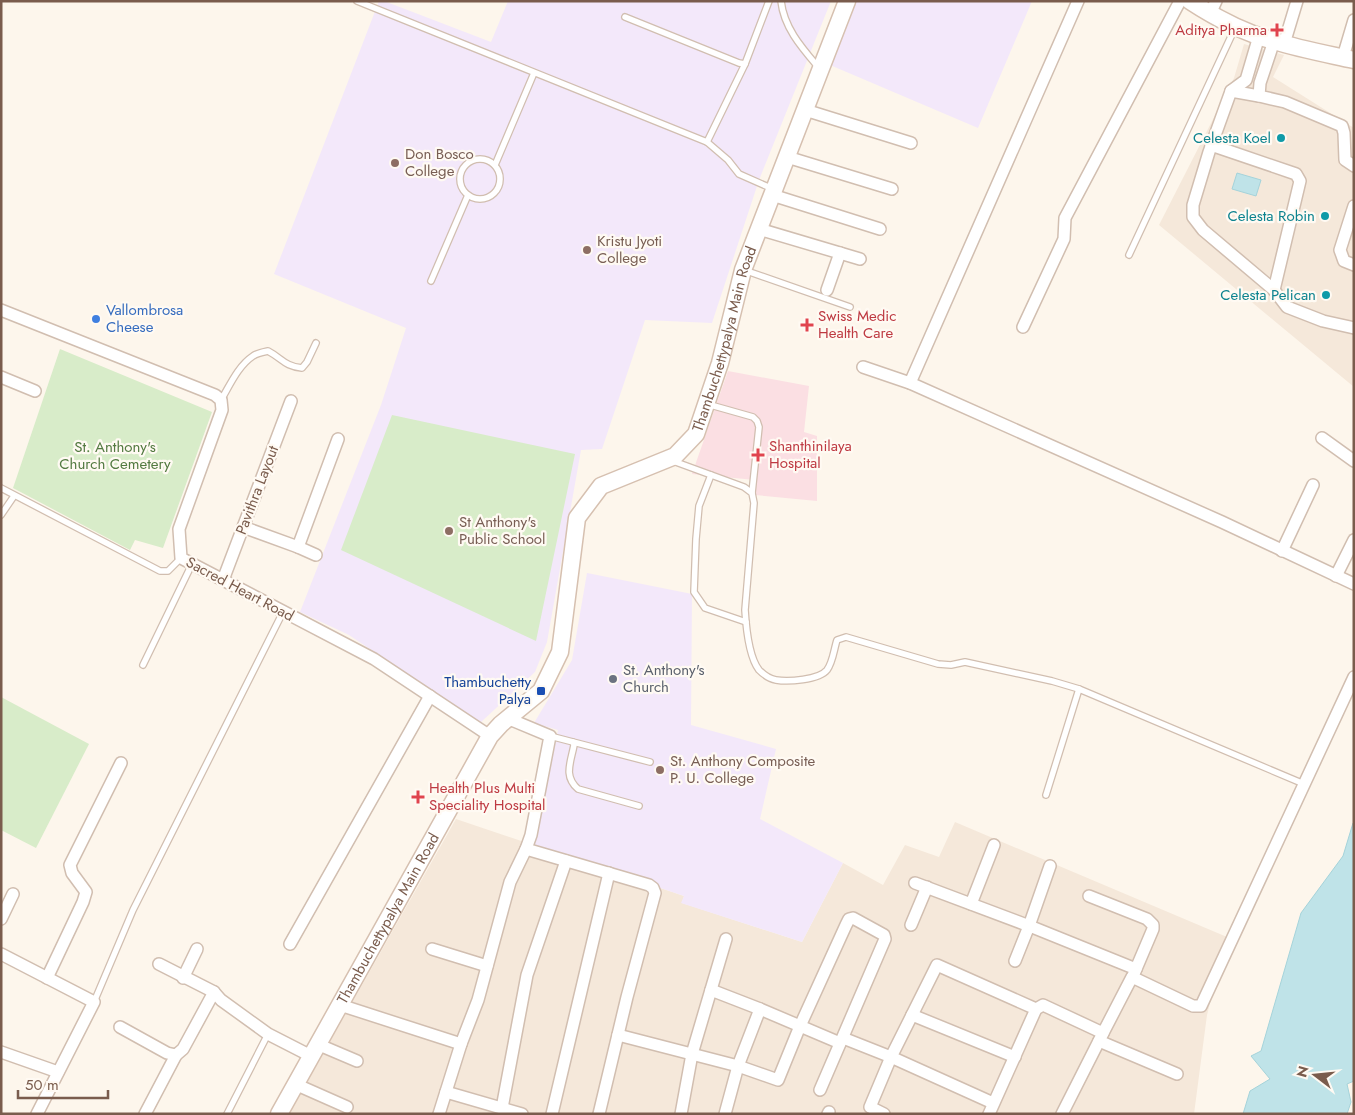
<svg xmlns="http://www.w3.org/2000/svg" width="1355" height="1115" viewBox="0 0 1355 1115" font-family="Jost,sans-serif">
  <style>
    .residential { fill: #f5e8da }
    .education { fill: #f3e8fa }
    .medical { fill: #fbdfe3 }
    .green { fill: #d8ecc9 }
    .water { fill: #bfe3e8; stroke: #a5d3da }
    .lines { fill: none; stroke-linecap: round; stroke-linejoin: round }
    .lane-casing { stroke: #d1beb0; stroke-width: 8 }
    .street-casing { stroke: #d1beb0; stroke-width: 14 }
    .secondary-casing { stroke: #d6c0b0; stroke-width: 19 }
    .lane { stroke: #fff; stroke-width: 5.5 }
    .street { stroke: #fff; stroke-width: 11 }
    .secondary { stroke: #fff; stroke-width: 16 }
    .health-dot { fill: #e0444e; stroke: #fffaf3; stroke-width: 2 }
    .culture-dot { fill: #0f9aa8; stroke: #fffaf3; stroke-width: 2 }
    .education-dot { fill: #8d6e63; stroke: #fffaf3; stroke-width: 2 }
    .shop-dot { fill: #3f7fe0; stroke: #fffaf3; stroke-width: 2 }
    .worship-dot { fill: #6b7280; stroke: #fffaf3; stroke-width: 2 }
    .transit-dot { fill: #1a4fb4; stroke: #fffaf3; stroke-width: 2 }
    .labels { text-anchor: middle; stroke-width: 4.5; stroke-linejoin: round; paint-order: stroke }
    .health-label { font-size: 15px; fill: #be3a42; stroke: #fffaf3; text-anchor: start }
    .culture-label { font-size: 15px; fill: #0d838f; stroke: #fffaf3; text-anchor: end }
    .education-label { font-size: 15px; fill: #785e54; stroke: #fffaf3; text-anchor: start }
    .shop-label { font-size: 15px; fill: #366cbe; stroke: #fffaf3; text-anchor: start }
    .street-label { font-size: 15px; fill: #7a5c4d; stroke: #fffaf3 }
    .park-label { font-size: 15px; fill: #537a41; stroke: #fffaf3 }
    .worship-label { font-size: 15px; fill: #5b616d; stroke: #fffaf3; text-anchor: start }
    .transit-label { font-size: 15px; fill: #164399; stroke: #fffaf3; text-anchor: end }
  </style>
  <rect width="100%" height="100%" fill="#fdf6ec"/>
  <g class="residential">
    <path d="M1244,44L1284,55L1273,77L1354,128V387L1159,225L1234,78Z"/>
    <path d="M456,819L684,896L682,903L802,942L843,863L883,885L905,845L939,857L955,822L1227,937L1207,1015L1194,1114H289Z"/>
  </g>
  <g class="education">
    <path d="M379,1H384L491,42L508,1H831L759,180L712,323L645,320L602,449L581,450L547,642L535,672L480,723L349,635L300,612L381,405L406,328L274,274Z"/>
    <path d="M855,1H1032L978,128L830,65Z"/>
    <path d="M587,573L692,594L691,725L776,749L760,819L843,863L802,942L681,903L684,896L534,845L558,730L534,723L572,660Z"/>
  </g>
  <path class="medical" d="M728,371L809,386L804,432L817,436V501L755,495V480L692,474Z"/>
  <g class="green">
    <path d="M60,349L212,412L163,548L135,540L130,550L13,488Z"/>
    <path d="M392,415L575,454L536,641L341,550Z"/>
    <path d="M1,697L89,744L36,848L1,830Z"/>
  </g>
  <g class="water">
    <path d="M1237,173L1261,180L1256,196L1232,189Z"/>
    <path d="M1353,823H1354V1081L1347,1084L1351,1102L1347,1114H1243L1250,1091L1270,1079L1251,1056L1261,1051L1301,913L1343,856Z"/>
  </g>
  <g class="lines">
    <g class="lane-casing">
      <g id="lane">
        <path d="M357,1L707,142L745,64"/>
        <path d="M781,1C784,28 802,48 819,68"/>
        <path d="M625,17L739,63L745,64L769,1"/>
        <path d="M707,142L728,160L739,174L773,189"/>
        <circle cx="480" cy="179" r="20"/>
        <path d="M495,165L534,73"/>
        <path d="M1129,255L1235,28"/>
        <path d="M744,270L850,307"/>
        <path d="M431,281L468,195"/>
        <path d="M221,400C230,385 238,366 253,356C257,353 263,352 268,351C283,359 284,366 302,368L307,362L316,343"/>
        <path d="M707,404L753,417L757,421L759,427L752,493"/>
        <path d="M673,461L744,487L752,493L754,503L745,610C746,626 749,657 759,670C763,674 769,679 776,680C788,682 819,680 827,670C833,662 834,649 837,640L846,637L938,664L951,665L965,662L1052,681L1079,689L1304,784"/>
        <path d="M711,475L699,506L696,539L694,592L705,608L746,622"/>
        <path d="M1,488L160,571H168L181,558"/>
        <path d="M1,515L14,496"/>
        <path d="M143,665L192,564"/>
        <path d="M550,736L573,742L574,745C571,762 563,776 578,789L639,806"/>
        <path d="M573,742L650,762"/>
        <path d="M1046,795L1079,689"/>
        <path d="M94,1002L133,910L283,612"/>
        <path d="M227,1114L268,1034"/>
      </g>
    </g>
    <g class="street-casing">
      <g id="street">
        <path d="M1210,14L1216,1"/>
        <path d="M1259,36L1246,80L1231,91L1209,152L1193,205V217L1203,230L1274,290L1287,307L1323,321L1354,328"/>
        <path d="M1274,41L1260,83L1259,96L1285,102L1342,126L1344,133L1345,160L1354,166"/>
        <path d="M1284,44L1297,1"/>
        <path d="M1343,57L1354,20"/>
        <path d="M1231,91L1259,96"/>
        <path d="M805,110L911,143"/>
        <path d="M1211,145L1296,174L1300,181L1274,290"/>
        <path d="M787,157L892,189"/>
        <path d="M772,195L880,229"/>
        <path d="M1354,206L1340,250L1344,261L1354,265"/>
        <path d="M759,229L860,259"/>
        <path d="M827,290L840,253"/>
        <path d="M1,310L215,395L221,400L222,410L179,529L181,558L374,659L490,736"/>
        <path d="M1023,327L1064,239L1065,218L1180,1"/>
        <path d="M863,367L910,383L1222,522L1354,584"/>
        <path d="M1,377L35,391"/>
        <path d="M910,383L1078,1"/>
        <path d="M1322,438L1354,461"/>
        <path d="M243,527L298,547L338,439"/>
        <path d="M298,547L316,555"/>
        <path d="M1282,551L1313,485"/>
        <path d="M1336,576L1354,540"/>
        <path d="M223,580L291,401"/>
        <path d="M526,849L649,885L653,888L655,893L627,997L599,1114"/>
        <path d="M915,883L1032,927L1136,969"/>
        <path d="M1089,896L1147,919L1153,925V929L1133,976"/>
        <path d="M971,904L994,845"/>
        <path d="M1,919L13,894"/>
        <path d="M911,925L927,887"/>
        <path d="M290,944L430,696"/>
        <path d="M432,949L487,966"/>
        <path d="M1,954L94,1002L37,1114"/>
        <path d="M1015,961L1029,926L1050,866"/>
        <path d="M159,964L214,992L221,1000L268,1034L311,1056"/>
        <path d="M47,978L83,902L86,892L72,873L70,865L121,763"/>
        <path d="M183,978L197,949"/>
        <path d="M711,990L760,1009L840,1043"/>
        <path d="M340,1005L461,1044"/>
        <path d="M912,1015L937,965L1036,1009"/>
        <path d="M120,1027L167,1053L176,1055"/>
        <path d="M618,1035L738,1066L778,1080L800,1026L846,925L849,919L853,918L884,935L885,939L820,1090"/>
        <path d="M843,1038L891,1057L993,1103"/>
        <path d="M1099,1041L1177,1074"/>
        <path d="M317,1044L357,1061"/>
        <path d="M1,1052L58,1072"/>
        <path d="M295,1084L347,1107"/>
        <path d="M446,1092L522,1114"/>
        <path d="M502,1108L527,975L566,861"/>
        <path d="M145,1114L176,1055L183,1049L214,992"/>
        <path d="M439,1114L461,1044L478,1000L510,882L526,849L531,835L550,736L507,718"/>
        <path d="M552,1114L609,873"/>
        <path d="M681,1114L692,1054L726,939"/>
        <path d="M725,1114L738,1066L760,1009"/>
        <path d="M828,1114L829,1112"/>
        <path d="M884,1114L870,1107L891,1057L912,1015L1015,1057"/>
        <path d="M989,1114L1036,1009L1043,1005L1103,1033L1132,977L1193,1006H1201L1354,677"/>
        <path d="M1062,1114L1103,1033"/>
      </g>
    </g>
    <g class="secondary-casing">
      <g id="secondary">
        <path d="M1190,1C1216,18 1245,33 1274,41C1300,49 1327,54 1354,60"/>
        <path id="s1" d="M279,1114L490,736L501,724L541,691L560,652L577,518L601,486L675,456L696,434L720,363L743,270L847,1"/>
      </g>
    </g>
    <use href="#lane" class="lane"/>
    <use href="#street" class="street"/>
    <use href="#secondary" class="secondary"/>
  </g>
  <g class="health-dot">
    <path d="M1274.5 22.5h5v5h5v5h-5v5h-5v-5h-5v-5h5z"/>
    <path d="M804.5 317.5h5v5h5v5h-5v5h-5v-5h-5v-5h5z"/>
    <path d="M755.5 447.5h5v5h5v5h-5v5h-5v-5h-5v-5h5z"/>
    <path d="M415.5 789.5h5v5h5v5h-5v5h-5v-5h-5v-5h5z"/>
  </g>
  <g class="culture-dot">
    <circle cx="1281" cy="138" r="5"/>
    <circle cx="1325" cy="216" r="5"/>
    <circle cx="1326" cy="295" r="5"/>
  </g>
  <g class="education-dot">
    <circle cx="395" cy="163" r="5"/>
    <circle cx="587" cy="250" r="5"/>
    <circle cx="449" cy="531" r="5"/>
    <circle cx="660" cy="770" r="5"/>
  </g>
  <circle class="shop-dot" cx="96" cy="319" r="5"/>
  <circle class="worship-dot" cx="613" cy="679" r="5"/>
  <rect class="transit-dot" x="536" y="686" width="10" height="10" rx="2.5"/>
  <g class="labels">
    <g class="health-label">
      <text x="1267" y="35" text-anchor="end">Aditya Pharma</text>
      <text x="818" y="321">Swiss Medic<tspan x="818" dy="17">Health Care</tspan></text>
      <text x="769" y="451">Shanthinilaya<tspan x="769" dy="17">Hospital</tspan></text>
      <text x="429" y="793">Health Plus Multi<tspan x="429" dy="17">Speciality Hospital</tspan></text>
    </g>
    <g class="culture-label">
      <text x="1271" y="143">Celesta Koel</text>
      <text x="1315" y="221">Celesta Robin</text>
      <text x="1316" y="300">Celesta Pelican</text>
    </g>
    <g class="education-label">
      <text x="405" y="159">Don Bosco<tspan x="405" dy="17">College</tspan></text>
      <text x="597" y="246">Kristu Jyoti<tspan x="597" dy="17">College</tspan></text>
      <text x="459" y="527">St Anthony's<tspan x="459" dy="17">Public School</tspan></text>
      <text x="670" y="766">St. Anthony Composite<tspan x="670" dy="17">P. U. College</tspan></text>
    </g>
    <g class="shop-label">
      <text x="106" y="315">Vallombrosa<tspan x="106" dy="17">Cheese</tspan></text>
    </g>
    <g class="street-label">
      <text dy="5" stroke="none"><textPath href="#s1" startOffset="929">Thambuchettypalya Main Road</textPath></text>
      <text transform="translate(257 490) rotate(-69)" y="5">Pavithra Layout</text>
      <text transform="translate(240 589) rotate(28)" y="5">Sacred Heart Road</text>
      <text dy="5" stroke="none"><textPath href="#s1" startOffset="224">Thambuchettypalya Main Road</textPath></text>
    </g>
    <g class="park-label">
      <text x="115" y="452">St. Anthony's<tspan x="115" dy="17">Church Cemetery</tspan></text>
    </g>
    <g class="worship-label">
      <text x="623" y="675">St. Anthony's<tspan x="623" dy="17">Church</tspan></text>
    </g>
    <g class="transit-label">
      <text x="531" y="687">Thambuchetty<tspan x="531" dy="17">Palya</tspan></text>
    </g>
  </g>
  <rect width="1355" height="1115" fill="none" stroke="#7a5c4d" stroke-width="5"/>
  <g transform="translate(1315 1075) rotate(286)" stroke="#fffaf3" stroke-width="4" paint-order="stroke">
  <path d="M0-4L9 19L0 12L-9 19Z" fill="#7a5c4d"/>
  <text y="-8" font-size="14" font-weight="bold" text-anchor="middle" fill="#7a5c4d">N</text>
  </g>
  <path d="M18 1090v8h90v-8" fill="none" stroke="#7a5c4d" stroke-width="2.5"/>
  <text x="25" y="1090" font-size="15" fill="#7a5c4d" stroke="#fffaf3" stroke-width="4" paint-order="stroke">50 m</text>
</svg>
